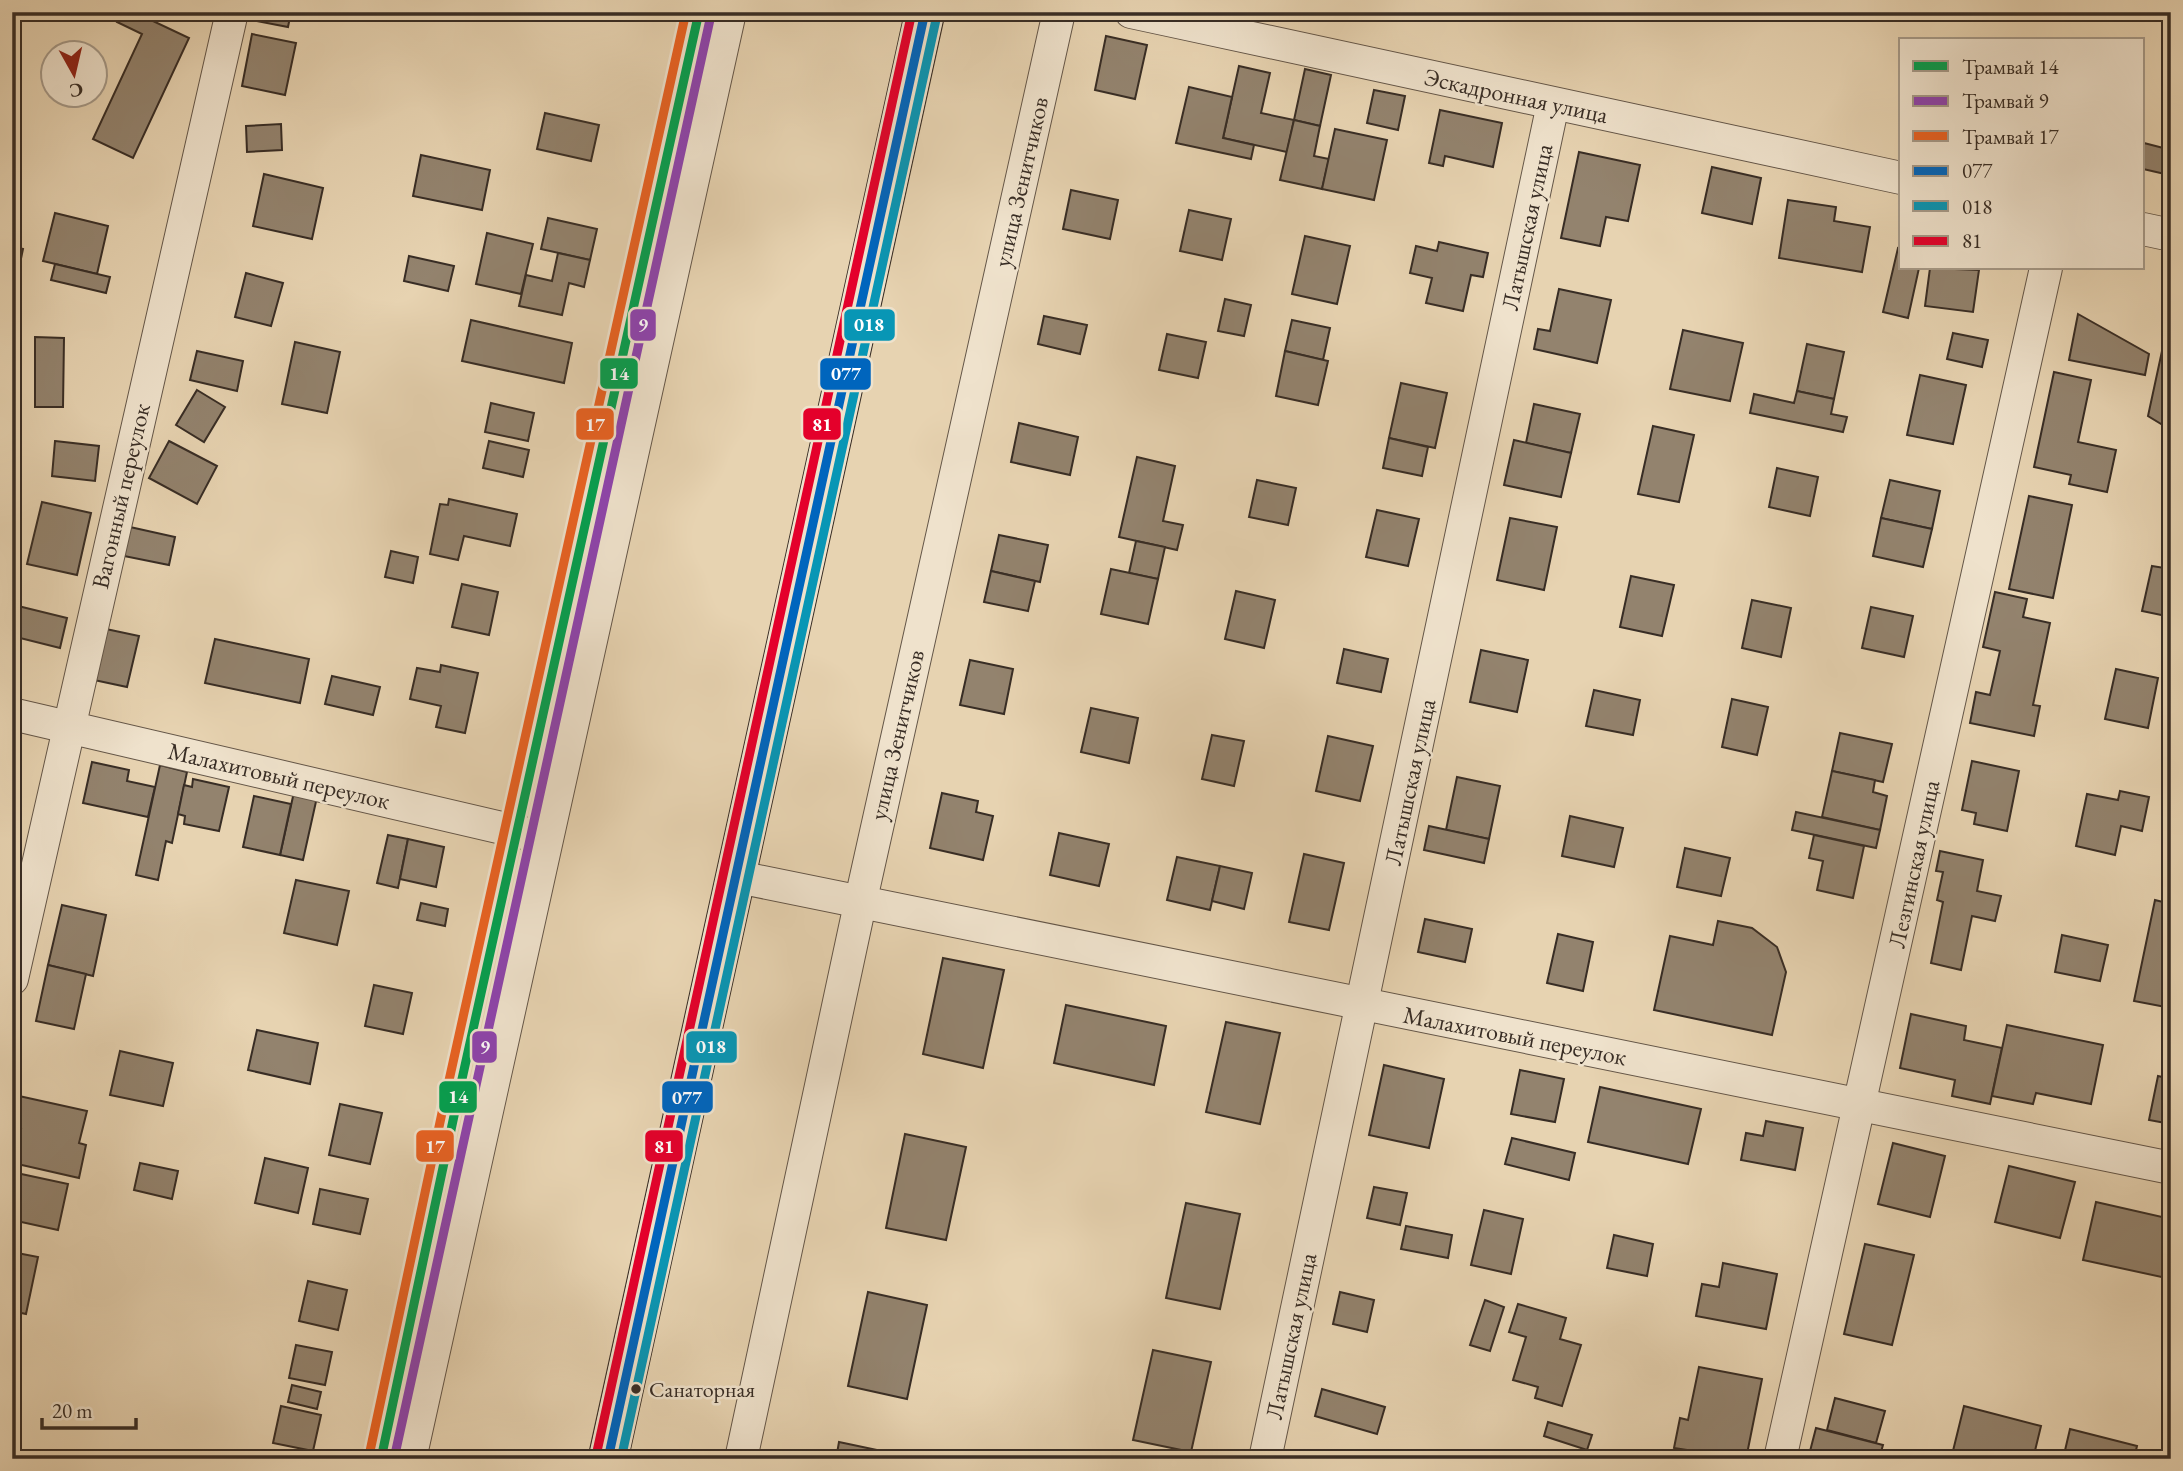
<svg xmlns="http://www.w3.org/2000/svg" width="2183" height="1471" viewBox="0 0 2183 1471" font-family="'EB Garamond',serif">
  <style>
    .building { fill: #93836e; stroke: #382d25; stroke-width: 2 }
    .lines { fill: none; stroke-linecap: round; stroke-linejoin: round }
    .minor-casing { stroke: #645648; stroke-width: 34 }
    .primary-casing { stroke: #382d25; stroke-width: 41 }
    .minor { stroke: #efe2cc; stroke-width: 32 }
    .primary { stroke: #e7d3b1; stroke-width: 38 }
    .bus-1-casing { stroke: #efe2cc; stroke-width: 14 }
    .bus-2-casing { stroke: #efe2cc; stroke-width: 14 }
    .bus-3-casing { stroke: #efe2cc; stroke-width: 14 }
    .bus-1 { stroke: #0065bd; stroke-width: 9 }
    .bus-2 { stroke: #0896b5; stroke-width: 9 }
    .bus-3 { stroke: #e4002b; stroke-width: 9 }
    .tram-1-casing { stroke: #efe2cc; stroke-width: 14 }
    .tram-2-casing { stroke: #efe2cc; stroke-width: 14 }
    .tram-3-casing { stroke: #efe2cc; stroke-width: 14 }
    .tram-1 { stroke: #03a04f; stroke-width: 9 }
    .tram-2 { stroke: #8e44ad; stroke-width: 9 }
    .tram-3 { stroke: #e96222; stroke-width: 9 }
    .bus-dot { fill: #382d25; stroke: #efe2cc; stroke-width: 2.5 }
    .labels { text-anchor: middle; stroke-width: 5; stroke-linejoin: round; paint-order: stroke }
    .bus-label { font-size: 22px; fill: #382d25; stroke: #efe2cc; text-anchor: start }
    .street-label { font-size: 24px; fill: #382d25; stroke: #efe2cc }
    .line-badge { stroke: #efe2cc; stroke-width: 2.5 }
    .badge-label { font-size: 19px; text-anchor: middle; font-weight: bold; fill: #fff }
  </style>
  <rect width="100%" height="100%" fill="#e7d3b1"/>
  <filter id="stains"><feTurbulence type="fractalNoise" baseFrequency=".00286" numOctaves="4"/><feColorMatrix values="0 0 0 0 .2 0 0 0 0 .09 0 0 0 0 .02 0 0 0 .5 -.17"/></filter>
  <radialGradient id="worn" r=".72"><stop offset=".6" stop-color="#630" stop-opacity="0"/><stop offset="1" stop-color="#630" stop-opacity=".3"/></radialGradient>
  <g class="building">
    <path d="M122,12H134L189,38L133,158L93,139L142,34L117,22Z"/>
    <path d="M253,12H291L288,27L251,20Z"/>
    <path d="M252,34L296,43L285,95L242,86Z"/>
    <path d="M1106,36L1147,45L1135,99L1095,90Z"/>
    <path d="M1239,66L1270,73L1261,113L1294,120L1287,152L1223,138Z"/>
    <path d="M1305,69L1331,75L1320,126L1294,120Z"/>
    <path d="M1189,87L1232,97L1223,138L1254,145L1251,159L1176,143Z"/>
    <path d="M1374,90L1405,96L1398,130L1367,123Z"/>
    <path d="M1440,110L1502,123L1493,167L1445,156L1443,166L1429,163Z"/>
    <path d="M545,113L599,125L591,161L537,149Z"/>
    <path d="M1294,120L1320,126L1314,156L1329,159L1322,189L1280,180Z"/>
    <path d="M281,124L282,150L247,152L246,126Z"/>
    <path d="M1335,129L1387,140L1374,200L1322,189Z"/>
    <path d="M2144,143L2171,150L2165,174L2143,169Z"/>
    <path d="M1579,152L1640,165L1628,221L1606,217L1600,246L1561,238Z"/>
    <path d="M421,155L490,170L482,210L413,196Z"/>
    <path d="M1712,167L1761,178L1752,224L1702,213Z"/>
    <path d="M264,174L323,188L312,239L253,226Z"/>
    <path d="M1071,190L1118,200L1110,239L1063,229Z"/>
    <path d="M1788,200L1836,207L1834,221L1870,227L1862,272L1779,258Z"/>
    <path d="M1189,210L1231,219L1222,260L1180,251Z"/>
    <path d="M55,213L108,226L97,274L43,261Z"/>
    <path d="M548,218L597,229L590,260L541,249Z"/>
    <path d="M487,233L533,244L521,294L476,284Z"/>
    <path d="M1305,236L1350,246L1337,304L1292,294Z"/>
    <path d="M1439,242L1488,253L1483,277L1471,275L1463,311L1426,303L1432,278L1410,273L1416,246L1437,251Z"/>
    <path d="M12,246L23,249L18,273L12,272Z"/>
    <path d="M1898,248L1901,249V268H1919L1908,318L1883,312Z"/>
    <path d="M558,253L590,260L584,287L569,283L562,315L519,306L526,275L552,281Z"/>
    <path d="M409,256L454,266L448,291L404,281Z"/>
    <path d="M55,264L110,277L106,293L51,280Z"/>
    <path d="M1930,268L1979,270L1973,312L1925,306Z"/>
    <path d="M246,273L283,283L271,326L235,317Z"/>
    <path d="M1559,289L1611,300L1597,363L1534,349L1538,329L1550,331Z"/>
    <path d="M1225,299L1251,305L1244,336L1218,331Z"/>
    <path d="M2078,314L2149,354L2145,375L2069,360Z"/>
    <path d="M1044,316L1087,325L1080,354L1038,344Z"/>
    <path d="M471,320L572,343L564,383L462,361Z"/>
    <path d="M1292,320L1330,328L1323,360L1285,351Z"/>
    <path d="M1683,330L1743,343L1730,401L1670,389Z"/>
    <path d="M1953,333L1988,340L1982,367L1947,359Z"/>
    <path d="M1167,334L1206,342L1198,378L1159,370Z"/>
    <path d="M35,337L64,338L63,407H35Z"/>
    <path d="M295,342L340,352L327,413L282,404Z"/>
    <path d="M1807,344L1844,352L1834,399L1797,391Z"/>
    <path d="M197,351L243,361L237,391L190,380Z"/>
    <path d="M1285,351L1328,361L1318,405L1276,396Z"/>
    <path d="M2162,351L2171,356V430L2148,416Z"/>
    <path d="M2054,372L2091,380L2078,442L2116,450L2107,492L2069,484L2071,475L2034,467Z"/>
    <path d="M1920,375L1966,385L1953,444L1907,435Z"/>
    <path d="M1401,383L1447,393L1435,448L1389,438Z"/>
    <path d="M197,390L225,407L204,442L176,425Z"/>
    <path d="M1797,391L1834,399L1831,414L1847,417L1843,432L1750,413L1754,394L1794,403Z"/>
    <path d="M491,403L534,413L528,441L485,432Z"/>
    <path d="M1534,404L1580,414L1571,453L1526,443Z"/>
    <path d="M1019,423L1078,437L1070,475L1011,462Z"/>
    <path d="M1653,426L1694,435L1679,502L1638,494Z"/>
    <path d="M1389,438L1428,447L1422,476L1383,468Z"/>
    <path d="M1514,440L1571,453L1561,497L1504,485Z"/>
    <path d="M55,441L99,446L95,481L52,476Z"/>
    <path d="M169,441L217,466L197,504L149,478Z"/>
    <path d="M489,441L529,450L523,477L483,468Z"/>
    <path d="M1137,457L1175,466L1163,521L1183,525L1177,550L1119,537Z"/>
    <path d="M1777,468L1818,477L1810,516L1769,507Z"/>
    <path d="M1257,480L1296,488L1288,525L1249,517Z"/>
    <path d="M1890,480L1940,491L1932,529L1881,518Z"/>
    <path d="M2029,496L2072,505L2053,598L2009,589Z"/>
    <path d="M449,499L517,514L510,546L464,536L458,560L430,554L440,504L448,505Z"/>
    <path d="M42,502L91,513L77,575L27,564Z"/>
    <path d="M1377,510L1419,519L1408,566L1366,557Z"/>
    <path d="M1510,518L1557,527L1544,590L1497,580Z"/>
    <path d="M1881,518L1932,529L1923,567L1873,556Z"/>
    <path d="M130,527L175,537L169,565L124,556Z"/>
    <path d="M999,535L1048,545L1040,582L991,571Z"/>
    <path d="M12,536L20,537L14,561H12Z"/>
    <path d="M1136,541L1165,547L1158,579L1129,573Z"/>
    <path d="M391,551L418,557L413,583L385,577Z"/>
    <path d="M2152,566L2171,569V617L2142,611Z"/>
    <path d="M1111,569L1158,579L1148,624L1101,614Z"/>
    <path d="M991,571L1035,581L1028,611L984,602Z"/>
    <path d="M1631,576L1674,585L1662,636L1620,627Z"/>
    <path d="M462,584L498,592L489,635L452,627Z"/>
    <path d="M1236,591L1275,600L1264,648L1225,639Z"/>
    <path d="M1995,592L2027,599L2023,617L2050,623L2033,705L2040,706L2034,736L1970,723L1976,692L1990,695L2000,651L1983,647Z"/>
    <path d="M1752,600L1791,608L1781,657L1742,648Z"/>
    <path d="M14,605L67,618L60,648L12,636Z"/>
    <path d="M1871,607L1913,616L1904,657L1862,648Z"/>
    <path d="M106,629L139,636L127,687L94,680Z"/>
    <path d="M215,639L309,659L300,703L205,683Z"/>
    <path d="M1344,649L1388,659L1381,692L1337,683Z"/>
    <path d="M1481,650L1528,660L1517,712L1470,702Z"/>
    <path d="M970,660L1013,669L1004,714L960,705Z"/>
    <path d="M441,665L478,673L465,733L436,727L441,706L410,699L417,668L440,672Z"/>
    <path d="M2116,669L2158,678L2148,728L2105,719Z"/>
    <path d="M332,676L380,687L373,715L325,704Z"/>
    <path d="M1594,690L1640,700L1633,735L1586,726Z"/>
    <path d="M1732,699L1768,707L1757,755L1722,747Z"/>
    <path d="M1091,708L1138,718L1129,763L1081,752Z"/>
    <path d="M1840,733L1892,744L1883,782L1832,771Z"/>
    <path d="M1212,735L1244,741L1234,786L1202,779Z"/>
    <path d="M1328,736L1373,746L1360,801L1316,791Z"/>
    <path d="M1972,761L2019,771L2007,831L1974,824L1976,813L1962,810Z"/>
    <path d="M92,762L129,770L127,781L155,787L148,817L83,803Z"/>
    <path d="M160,765L187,772L172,843L166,841L158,880L136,875Z"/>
    <path d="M1832,771L1875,780L1873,792L1887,796L1880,830L1822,817Z"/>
    <path d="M1457,777L1500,786L1489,839L1446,830Z"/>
    <path d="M193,779L229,787L219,831L184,824L185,816L178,814L184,785L192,787Z"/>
    <path d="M2120,791L2149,797L2142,831L2121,826L2115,855L2076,846L2087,794L2118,800Z"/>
    <path d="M294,792L317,797L303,860L280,855Z"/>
    <path d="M942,793L978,801L976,812L993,816L983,860L930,848Z"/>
    <path d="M254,796L291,804L280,855L243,847Z"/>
    <path d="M1796,812L1880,830L1876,848L1792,830Z"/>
    <path d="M1570,816L1623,828L1614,867L1562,856Z"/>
    <path d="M1429,826L1489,839L1484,863L1424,850Z"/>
    <path d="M1059,833L1109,844L1099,886L1050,875Z"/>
    <path d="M388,835L408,839L398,888L377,883Z"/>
    <path d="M1814,835L1864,846L1853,898L1817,890L1823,861L1809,858Z"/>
    <path d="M408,839L444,847L436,887L400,879Z"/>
    <path d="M1685,848L1730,858L1721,896L1677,887Z"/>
    <path d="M1940,851L1983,860L1977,891L2001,896L1995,921L1972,916L1961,970L1931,963L1943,902L1937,900L1943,872L1936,871Z"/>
    <path d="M1304,854L1344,863L1329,930L1289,922Z"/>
    <path d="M1177,857L1220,866L1210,910L1167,900Z"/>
    <path d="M1220,866L1252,873L1244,909L1212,901Z"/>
    <path d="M296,880L349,891L337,945L284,933Z"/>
    <path d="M2155,900L2171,904V1008L2134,1001Z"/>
    <path d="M421,903L448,909L445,926L417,920Z"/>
    <path d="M62,905L106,915L93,976L48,965Z"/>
    <path d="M1425,919L1472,929L1465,962L1418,952Z"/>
    <path d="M1718,921L1752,928L1777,947L1786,972L1772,1035L1654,1010L1670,936L1713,945Z"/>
    <path d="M1558,934L1593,942L1583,991L1547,983Z"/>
    <path d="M2062,935L2108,945L2100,981L2055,972Z"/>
    <path d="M943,958L1004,970L983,1068L923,1054Z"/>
    <path d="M48,965L86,974L74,1029L36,1021Z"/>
    <path d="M374,985L412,993L403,1034L365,1026Z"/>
    <path d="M1066,1005L1166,1026L1154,1085L1054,1063Z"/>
    <path d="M1911,1014L1966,1026L1964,1040L2002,1048L1990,1104L1952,1096L1955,1080L1900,1068Z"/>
    <path d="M1226,1022L1280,1033L1260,1124L1206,1112Z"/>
    <path d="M2007,1025L2103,1045L2091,1104L2036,1093L2033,1104L1992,1096Z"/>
    <path d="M257,1030L318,1043L310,1084L248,1070Z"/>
    <path d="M120,1051L173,1063L163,1106L110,1095Z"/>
    <path d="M1384,1065L1444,1079L1429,1148L1369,1135Z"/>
    <path d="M1520,1070L1564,1079L1555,1122L1511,1114Z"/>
    <path d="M2158,1076L2171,1079V1124L2149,1120Z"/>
    <path d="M1600,1087L1701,1109L1688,1164L1588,1142Z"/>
    <path d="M19,1096L87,1111L79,1143L86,1145L79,1178L13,1163L21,1129L12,1127Z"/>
    <path d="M340,1104L382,1113L370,1164L329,1155Z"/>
    <path d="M1766,1121L1803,1128L1795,1170L1741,1160L1746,1133L1763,1136Z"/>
    <path d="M905,1134L966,1147L946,1240L886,1228Z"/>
    <path d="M1512,1138L1575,1153L1569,1180L1505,1164Z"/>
    <path d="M1893,1143L1945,1156L1930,1217L1878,1204Z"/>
    <path d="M265,1158L308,1168L298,1213L255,1203Z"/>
    <path d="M140,1163L178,1171L172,1199L134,1190Z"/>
    <path d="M2009,1166L2075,1182L2060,1238L1995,1222Z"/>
    <path d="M12,1172L68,1184L58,1230L12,1220Z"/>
    <path d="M1374,1187L1407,1193L1400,1225L1367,1218Z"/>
    <path d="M320,1189L368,1199L360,1234L313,1224Z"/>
    <path d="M2096,1202L2171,1219V1279L2083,1260Z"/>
    <path d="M1186,1203L1240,1214L1220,1309L1166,1298Z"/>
    <path d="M1484,1210L1523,1219L1511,1274L1471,1265Z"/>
    <path d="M1406,1226L1452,1235L1448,1258L1401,1249Z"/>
    <path d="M1614,1235L1653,1244L1647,1276L1607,1268Z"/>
    <path d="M1865,1244L1914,1255L1892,1345L1844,1334Z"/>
    <path d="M12,1252L38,1257L26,1314L12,1311Z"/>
    <path d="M1723,1263L1777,1274L1766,1329L1696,1316L1702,1284L1719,1287Z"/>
    <path d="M308,1281L347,1290L338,1330L299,1321Z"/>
    <path d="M868,1292L927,1305L907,1399L848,1386Z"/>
    <path d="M1340,1292L1374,1300L1367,1332L1333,1324Z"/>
    <path d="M1485,1300L1504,1307L1490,1351L1470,1345Z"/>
    <path d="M1518,1304L1566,1318L1560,1339L1581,1345L1562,1406L1535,1398L1538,1387L1513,1380L1526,1337L1509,1332Z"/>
    <path d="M12,1324L20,1326L13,1361H12Z"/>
    <path d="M296,1345L332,1352L325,1385L289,1378Z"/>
    <path d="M1153,1350L1211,1362L1191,1452L1133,1440Z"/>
    <path d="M1699,1367L1762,1379L1746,1459L1674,1448L1680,1418L1688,1420Z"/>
    <path d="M292,1385L321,1392L317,1409L288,1402Z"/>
    <path d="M1322,1389L1385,1407L1377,1434L1315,1416Z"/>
    <path d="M1835,1398L1885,1411L1876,1443L1827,1430Z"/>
    <path d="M281,1406L321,1415L313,1451L273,1443Z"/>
    <path d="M1964,1406L2041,1426L2033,1459H1951Z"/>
    <path d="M1548,1422L1592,1435L1587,1450L1544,1436Z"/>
    <path d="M1816,1428L1883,1445L1879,1459H1808Z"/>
    <path d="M2070,1429L2137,1446L2134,1459H2063Z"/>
    <path d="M839,1442L896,1454L895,1459H836Z"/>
    <path d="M264,1451L298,1459H262Z"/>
  </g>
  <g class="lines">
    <g class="minor-casing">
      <g id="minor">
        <path d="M1131,12L1901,178"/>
        <path d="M2143,229L2171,235"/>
        <path d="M12,714L545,838"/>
        <path d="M738,877L2171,1168"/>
        <path d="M12,979L232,12"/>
        <path d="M410,1459L730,12"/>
        <path d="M741,1459L860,904L1059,12"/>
        <path d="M1265,1459L1553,104"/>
        <path d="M1780,1459L2046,268"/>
      </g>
    </g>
    <g class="primary-casing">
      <path id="primary" d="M608,1459L925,12"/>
    </g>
    <use href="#minor" class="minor"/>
    <use href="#primary" class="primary"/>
    <g class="bus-1-casing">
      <path id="bus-1" d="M608,1459L925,12"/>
    </g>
    <g class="bus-2-casing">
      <path id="bus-2" d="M621,1459L937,15"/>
    </g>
    <g class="bus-3-casing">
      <path id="bus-3" d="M596,1456L912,12"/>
    </g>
    <use href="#bus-1" class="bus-1"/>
    <use href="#bus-2" class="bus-2"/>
    <use href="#bus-3" class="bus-3"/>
    <g class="tram-1-casing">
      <path id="tram-1" d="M381,1459L458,1097L699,12"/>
    </g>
    <g class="tram-2-casing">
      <path id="tram-2" d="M394,1459L711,15"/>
    </g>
    <g class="tram-3-casing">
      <path id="tram-3" d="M369,1456L446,1094L686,12"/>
    </g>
    <use href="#tram-1" class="tram-1"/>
    <use href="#tram-2" class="tram-2"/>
    <use href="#tram-3" class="tram-3"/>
  </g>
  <circle class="bus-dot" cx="636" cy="1389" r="6"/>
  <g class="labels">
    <g class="bus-label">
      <text x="649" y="1397">Санаторная</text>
    </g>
    <g class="street-label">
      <text transform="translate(1516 96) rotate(12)" y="8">Эскадронная улица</text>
      <text transform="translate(1021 182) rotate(-77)" y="8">улица Зенитчиков</text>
      <text transform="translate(1527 227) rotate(-78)" y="8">Латышская улица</text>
      <text transform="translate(121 496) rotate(-77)" y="8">Вагонный переулок</text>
      <text transform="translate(897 735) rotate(-77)" y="8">улица Зенитчиков</text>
      <text transform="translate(279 776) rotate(13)" y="8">Малахитовый переулок</text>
      <text transform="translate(1410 782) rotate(-78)" y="8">Латышская улица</text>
      <text transform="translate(1914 864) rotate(-78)" y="8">Лезгинская улица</text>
      <text transform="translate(1515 1036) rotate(11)" y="8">Малахитовый переулок</text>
      <text transform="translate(1291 1336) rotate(-78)" y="8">Латышская улица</text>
    </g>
  </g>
  <g class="line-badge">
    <rect x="843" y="308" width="53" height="34" rx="7" fill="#0896b5"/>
    <rect x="629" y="308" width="28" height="34" rx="7" fill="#8e44ad"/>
    <rect x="599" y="357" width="40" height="33" rx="7" fill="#03a04f"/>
    <rect x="819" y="357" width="53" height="34" rx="7" fill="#0065bd"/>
    <rect x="575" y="407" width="40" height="34" rx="7" fill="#e96222"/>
    <rect x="802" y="407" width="40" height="34" rx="7" fill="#e4002b"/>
    <rect x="685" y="1030" width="53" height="34" rx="7" fill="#0896b5"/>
    <rect x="471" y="1030" width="27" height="34" rx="7" fill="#8e44ad"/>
    <rect x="438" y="1080" width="40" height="34" rx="7" fill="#03a04f"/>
    <rect x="661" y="1080" width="53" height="34" rx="7" fill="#0065bd"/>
    <rect x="415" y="1129" width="40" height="34" rx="7" fill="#e96222"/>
    <rect x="644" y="1129" width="40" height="34" rx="7" fill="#e4002b"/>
  </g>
  <g class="badge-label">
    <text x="869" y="331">018</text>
    <text x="643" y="331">9</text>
    <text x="619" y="380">14</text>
    <text x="846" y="380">077</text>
    <text x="595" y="431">17</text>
    <text x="822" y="431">81</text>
    <text x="711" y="1053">018</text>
    <text x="485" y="1053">9</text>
    <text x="458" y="1103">14</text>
    <text x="687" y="1104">077</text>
    <text x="435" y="1153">17</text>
    <text x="664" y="1153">81</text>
  </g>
  <rect width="2183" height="1471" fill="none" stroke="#e7d3b1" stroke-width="42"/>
  <rect x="14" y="14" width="2155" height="1443" fill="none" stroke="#382d25" stroke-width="3.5"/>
  <rect x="21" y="21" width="2141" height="1429" fill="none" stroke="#382d25" stroke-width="2"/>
  <rect x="1899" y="38" width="245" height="231" fill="#efe2cc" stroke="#a69a89" stroke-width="2"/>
  <rect x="1913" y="61" width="35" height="10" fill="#03a04f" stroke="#a69a89" stroke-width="2"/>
  <text x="1962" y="74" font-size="21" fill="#382d25">Трамвай 14</text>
  <rect x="1913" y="96" width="35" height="10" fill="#8e44ad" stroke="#a69a89" stroke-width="2"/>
  <text x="1962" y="108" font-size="21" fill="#382d25">Трамвай 9</text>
  <rect x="1913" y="131" width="35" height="10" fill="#e96222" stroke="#a69a89" stroke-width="2"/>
  <text x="1962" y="144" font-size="21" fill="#382d25">Трамвай 17</text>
  <rect x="1913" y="166" width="35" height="10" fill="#0065bd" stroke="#a69a89" stroke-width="2"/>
  <text x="1962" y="178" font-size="21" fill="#382d25">077</text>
  <rect x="1913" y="201" width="35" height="10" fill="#0896b5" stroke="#a69a89" stroke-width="2"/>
  <text x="1962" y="214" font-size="21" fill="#382d25">018</text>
  <rect x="1913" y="236" width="35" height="10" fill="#e4002b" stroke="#a69a89" stroke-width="2"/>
  <text x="1962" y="248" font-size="21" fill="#382d25">81</text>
  <g transform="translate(74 74) rotate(172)"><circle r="33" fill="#efe2cc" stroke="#a69a89" stroke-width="2"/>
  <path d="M0-5L12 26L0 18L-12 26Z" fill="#8f2418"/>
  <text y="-10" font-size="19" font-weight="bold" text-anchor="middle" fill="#382d25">С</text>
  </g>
  <path d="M42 1418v10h94v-10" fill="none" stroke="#382d25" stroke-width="3.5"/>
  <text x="52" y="1418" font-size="21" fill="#382d25" stroke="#efe2cc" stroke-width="5" paint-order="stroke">20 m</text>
  <rect width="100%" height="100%" filter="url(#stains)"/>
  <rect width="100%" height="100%" fill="url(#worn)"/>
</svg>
